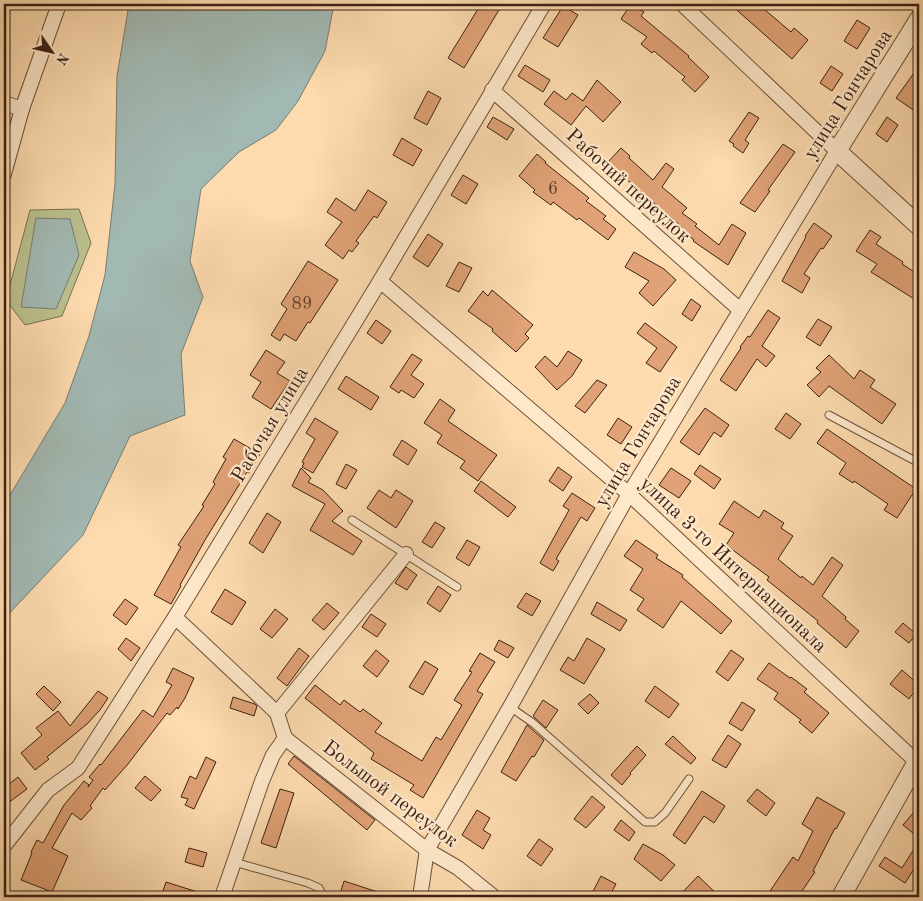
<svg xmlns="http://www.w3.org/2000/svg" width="923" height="901" viewBox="0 0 923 901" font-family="'Old Standard TT',serif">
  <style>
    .green { fill: #bbc18e; stroke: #7c7151 }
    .water { fill: #a2b9b3; stroke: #797c73 }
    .building { fill: #e0a276; stroke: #3c2114 }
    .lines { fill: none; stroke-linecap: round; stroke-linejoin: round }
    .service-casing { stroke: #6c503a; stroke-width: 9 }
    .minor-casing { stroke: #6c503a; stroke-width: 16 }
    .tertiary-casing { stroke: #6c503a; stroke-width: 20 }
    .service { stroke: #fee8ca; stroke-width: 7 }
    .minor { stroke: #fee8ca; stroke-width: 14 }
    .tertiary { stroke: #fee8ca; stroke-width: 18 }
    .labels { text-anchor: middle; stroke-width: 4.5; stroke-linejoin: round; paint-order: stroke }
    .number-label { font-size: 18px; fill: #65412c }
    .street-label { font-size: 20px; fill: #3c2114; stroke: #fee8ca }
  </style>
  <rect width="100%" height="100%" fill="#fddbae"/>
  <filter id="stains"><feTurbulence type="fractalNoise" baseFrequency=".004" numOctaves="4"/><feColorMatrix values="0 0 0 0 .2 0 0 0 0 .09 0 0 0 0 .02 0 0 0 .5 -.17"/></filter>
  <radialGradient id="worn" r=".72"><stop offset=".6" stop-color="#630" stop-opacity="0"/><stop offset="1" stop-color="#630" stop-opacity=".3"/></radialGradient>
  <path class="green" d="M79,209L91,243L62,316L25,325L6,300L30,210Z"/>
  <g class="water">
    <path d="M129,4H334L325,51L298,101L276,130L239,152L201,189L190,261L203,297L181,354L185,415L130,436L83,535L4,619V505L65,403L89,336L105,275L115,184L117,76Z"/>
    <path d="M36,218L70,219L79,255L56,309L21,307Z"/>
  </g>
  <g class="building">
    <path d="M481,4H489L499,10L464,68L448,58Z"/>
    <path d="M631,4L644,12L641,16L689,56L688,57L709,77L695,92L682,80L685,77L654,51L652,53L641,44L647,37L621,19Z"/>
    <path d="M730,4H758L791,32L794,28L808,40L792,59Z"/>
    <path d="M563,6L578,15L558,47L543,38Z"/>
    <path d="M857,20L870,28L857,49L844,41Z"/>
    <path d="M525,65L550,80L543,92L518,76Z"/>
    <path d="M831,66L843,74L832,91L820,83Z"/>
    <path d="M919,66V114L896,98Z"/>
    <path d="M597,80L621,102L603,122L586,106L571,125L544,104L554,91L566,100L572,93L583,101Z"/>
    <path d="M428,91L441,98L427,125L414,118Z"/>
    <path d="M749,112L759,118L745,140L749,143L743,153L733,146L734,144L729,141Z"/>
    <path d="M493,117L514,129L507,140L487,127Z"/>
    <path d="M887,117L898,125L887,142L876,134Z"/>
    <path d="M402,138L422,150L413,166L393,155Z"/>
    <path d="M783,144L795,152L768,190L770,191L755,212L740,203Z"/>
    <path d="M621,148L630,156L629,158L653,180L666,163L674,169L662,187L687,208L682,213L697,224L695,226L719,245L732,224L746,233L728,265L693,241L694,240L680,229L682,227L607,163Z"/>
    <path d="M537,154L546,162L545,163L589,198L586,201L606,216L603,219L616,229L608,240L579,218L577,220L553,202L551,205L533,192L535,190L519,176Z"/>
    <path d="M463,175L478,184L466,204L451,195Z"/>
    <path d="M368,190L387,202L377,218L374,216L356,241L359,243L352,252L349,250L343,259L325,245L342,222L327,212L336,198L355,211Z"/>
    <path d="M814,223L832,236L823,249L821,248L804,274L810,278L802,293L782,281L806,237L805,236Z"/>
    <path d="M870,230L881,237L876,244L903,262L902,264L919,275V302L871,272L877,264L856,251Z"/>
    <path d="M428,234L443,244L428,267L413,257Z"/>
    <path d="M634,252L664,269L676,280L653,306L639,293L649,281L625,267Z"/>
    <path d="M308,261L338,280L310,323L308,322L296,341L284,334L280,341L271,335L287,309L281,304Z"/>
    <path d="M459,262L472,268L459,292L446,286Z"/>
    <path d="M492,290L533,325L525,334L529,338L516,352L492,331L493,329L468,311L483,291L488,296Z"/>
    <path d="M691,299L701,306L692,321L682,314Z"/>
    <path d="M768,310L780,318L762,346L775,356L766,367L757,359L736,391L720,380L741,348L740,347L748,336L750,337Z"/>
    <path d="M818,319L832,327L820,346L806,337Z"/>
    <path d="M376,320L391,331L382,344L367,333Z"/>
    <path d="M645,323L677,347L660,372L646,363L657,348L637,333Z"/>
    <path d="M266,350L285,362L277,373L290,381L271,409L252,397L261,382L250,375Z"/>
    <path d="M568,351L582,360L572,376L557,390L535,367L545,356L557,367Z"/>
    <path d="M412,354L422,360L411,375L424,384L414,398L401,390L399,393L390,387Z"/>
    <path d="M829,355L854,379L860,370L875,380L870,387L896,404L882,424L829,386L819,397L807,385L821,372L816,368Z"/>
    <path d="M346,376L379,397L371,410L338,389Z"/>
    <path d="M597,380L607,385L585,413L575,406Z"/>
    <path d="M440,399L455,410L448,421L497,455L478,481L460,468L465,461L437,443L442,435L424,423Z"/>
    <path d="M705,408L729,425L721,437L714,432L699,455L680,442Z"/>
    <path d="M786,413L801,424L790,439L775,429Z"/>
    <path d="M315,418L338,432L313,473L302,467L304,463L302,462L315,439L306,433Z"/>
    <path d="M618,418L632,427L621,444L607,435Z"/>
    <path d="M827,429L916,489L897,518L884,510L888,504L854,481L853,483L839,474L846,463L817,443Z"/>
    <path d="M234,439L260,454L249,473L247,472L205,540L180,585L181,586L171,604L154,595L181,547L178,545L204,506L202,505L215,484L213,482L226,459L223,457Z"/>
    <path d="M402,440L417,450L408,465L393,455Z"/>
    <path d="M346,464L357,470L346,489L336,484Z"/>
    <path d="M700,465L721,479L714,489L694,474Z"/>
    <path d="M558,467L572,477L563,491L549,481Z"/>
    <path d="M301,468L311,478L308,482L323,490L343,511L332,521L362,541L353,555L310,530L325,504L292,486Z"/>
    <path d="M671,468L691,481L679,498L659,485Z"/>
    <path d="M481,481L516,507L508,517L474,491Z"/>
    <path d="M379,490L391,498L396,490L413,501L396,528L367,508Z"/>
    <path d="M572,493L595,508L587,521L581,517L556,559L559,561L553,571L540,563L569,510L563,506Z"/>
    <path d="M734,501L759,518L764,510L784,523L781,528L793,536L778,559L801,578L802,576L813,585L832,557L843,565L822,596L846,617L845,619L859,631L846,648L817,623L818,621L767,580L769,577L726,545L734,533L719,524Z"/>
    <path d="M267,513L281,522L263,553L249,543Z"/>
    <path d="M435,522L445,528L432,548L422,542Z"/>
    <path d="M467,540L480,547L469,566L456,558Z"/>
    <path d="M636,540L658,555L656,558L683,575L682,577L732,621L721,634L681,601L663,628L637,610L644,599L630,590L643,569L624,556Z"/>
    <path d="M406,567L417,575L407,590L395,583Z"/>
    <path d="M438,586L451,595L440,612L427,603Z"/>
    <path d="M225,589L246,602L232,625L211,612Z"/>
    <path d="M526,593L541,601L532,616L517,607Z"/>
    <path d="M125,599L138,608L126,625L113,615Z"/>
    <path d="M597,602L627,620L620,631L591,614Z"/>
    <path d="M327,603L339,613L324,630L312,620Z"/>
    <path d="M275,609L288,619L272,638L260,629Z"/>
    <path d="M371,614L386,624L377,637L362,627Z"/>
    <path d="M903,623L916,634L909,643L895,632Z"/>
    <path d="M126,638L140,648L131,661L118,649Z"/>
    <path d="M587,638L605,649L584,684L560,670L568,657L574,661Z"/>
    <path d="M499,640L514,648L508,658L494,650Z"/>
    <path d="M299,648L309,656L287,686L277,678Z"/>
    <path d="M376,650L389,661L377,677L363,666Z"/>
    <path d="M731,650L744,659L728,681L716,672Z"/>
    <path d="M480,653L495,662L477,691L483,694L423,798L410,790L414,785L371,759L374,753L305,698L315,685L340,705L344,700L360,712L363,709L382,723L375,732L422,761L436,737L441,740L462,705L454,700L472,672L469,671Z"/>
    <path d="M425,661L438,669L423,695L409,687Z"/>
    <path d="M769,663L790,678L791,677L807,689L804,692L829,713L812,733L799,722L801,720L774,699L778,693L757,679Z"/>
    <path d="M173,668L194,678L185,698L178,709L177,707L170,715L167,713L128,764L105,790L103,788L90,806L92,808L81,820L72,813L52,848L68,856L52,892L21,880L32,853L31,852L37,840L43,843L64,805L84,781L89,785L88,787L93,780L89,777L100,764L101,765L143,710L153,717L172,685L166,682Z"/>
    <path d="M902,670L919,685L909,699L890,684Z"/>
    <path d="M44,686L61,702L53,711L36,694Z"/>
    <path d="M655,686L679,704L669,718L645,701Z"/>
    <path d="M98,691L108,698L100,710L87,724L47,757L49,759L35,770L21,753L42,735L36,728L58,711L70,726Z"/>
    <path d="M590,694L599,703L588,714L578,704Z"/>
    <path d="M233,697L255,704L257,706L254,716L230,708Z"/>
    <path d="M543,700L558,710L546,728L533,716Z"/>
    <path d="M742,702L755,710L742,731L729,723Z"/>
    <path d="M527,725L544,740L534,757L532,756L516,781L501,772Z"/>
    <path d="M728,735L741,744L726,768L712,760Z"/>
    <path d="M673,736L696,758L691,764L665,744Z"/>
    <path d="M637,746L646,755L630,773L631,774L622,785L611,775Z"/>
    <path d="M294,756L375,820L367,830L288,764Z"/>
    <path d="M206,757L216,762L194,809L185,805L188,799L181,797L190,776L196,779Z"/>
    <path d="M145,776L161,790L151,801L135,788Z"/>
    <path d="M18,777L27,789L8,803L4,798V788Z"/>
    <path d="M280,789L294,793L276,848L261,843Z"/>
    <path d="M757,789L775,803L766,816L747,801Z"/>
    <path d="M702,791L725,806L714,823L704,816L685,844L673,835Z"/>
    <path d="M592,796L605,807L586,828L574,819Z"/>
    <path d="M817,797L845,813L836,829L835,828L813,871L815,872L798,897H766L793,857L798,861L813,831L802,824Z"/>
    <path d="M919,806V838L903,825Z"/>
    <path d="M477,810L490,818L483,830L491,835L483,849L462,835Z"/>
    <path d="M621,820L635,832L629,841L614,830Z"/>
    <path d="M539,839L553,849L541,866L527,856Z"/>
    <path d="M919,841V873L914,869L905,883L879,866L885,857L902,868Z"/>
    <path d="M643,844L663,855L675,865L661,881L634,859Z"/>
    <path d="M189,848L207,853L203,867L185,862Z"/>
    <path d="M601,876L616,884L609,897H590Z"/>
    <path d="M698,876L720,897H678Z"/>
    <path d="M344,881L387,895V897H339Z"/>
    <path d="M166,882L207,895L206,897H161Z"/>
  </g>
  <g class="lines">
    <g class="service-casing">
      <g id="service">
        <path d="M829,415L919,463"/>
        <path d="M352,520L457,587"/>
        <path d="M510,707L533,723L645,822H655L665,813L689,779"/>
        <path d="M234,862L308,883L319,888L322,894V897"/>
      </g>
    </g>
    <g class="minor-casing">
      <g id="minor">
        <path d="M492,90L739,309"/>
        <path d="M4,103L22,109"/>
        <path d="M4,174L22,109L59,4"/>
        <path d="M380,281L629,494L919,764"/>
        <path d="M175,617L277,713L285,738L427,850L458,868L494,897"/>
        <path d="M277,713L406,554"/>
        <path d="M4,846L48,790L78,768L175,617L380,281L544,4"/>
        <path d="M222,897L262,781L273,755L285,738"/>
        <path d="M420,897L427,850L510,707L629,494L837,151L682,4"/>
      </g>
    </g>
    <g class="tertiary-casing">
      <g id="tertiary">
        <path d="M919,19L837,151L919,226"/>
        <path d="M841,897L919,758"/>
      </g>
    </g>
    <use href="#service" class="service"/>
    <use href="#minor" class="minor"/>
    <use href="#tertiary" class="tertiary"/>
  </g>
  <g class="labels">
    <g class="number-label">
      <text x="553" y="194">6</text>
      <text x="302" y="309">89</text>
    </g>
    <g class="street-label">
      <text transform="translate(847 94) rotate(-58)" y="7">улица Гончарова</text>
      <text transform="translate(629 185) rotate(42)" y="7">Рабочий переулок</text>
      <text transform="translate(269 424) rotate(-59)" y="7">Рабочая улица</text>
      <text transform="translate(637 441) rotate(-59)" y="7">улица Гончарова</text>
      <text transform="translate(734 564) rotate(43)" y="7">улица 3-го Интернационала</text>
      <text transform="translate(391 793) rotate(37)" y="7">Большой переулок</text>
    </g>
  </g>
  <rect width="923" height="901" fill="none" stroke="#fddbae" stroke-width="20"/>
  <rect x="5" y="5" width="913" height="891" fill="none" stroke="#3c2114" stroke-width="2.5"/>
  <rect x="10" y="10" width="903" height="881" fill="none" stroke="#3c2114"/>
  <g transform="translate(52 52) rotate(124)" stroke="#fee8ca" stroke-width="4" paint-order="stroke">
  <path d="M0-4L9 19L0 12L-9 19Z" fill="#3c2114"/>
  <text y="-8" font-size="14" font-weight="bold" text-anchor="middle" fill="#3c2114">N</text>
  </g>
  <rect width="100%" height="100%" filter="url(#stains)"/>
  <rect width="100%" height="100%" fill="url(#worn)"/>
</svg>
